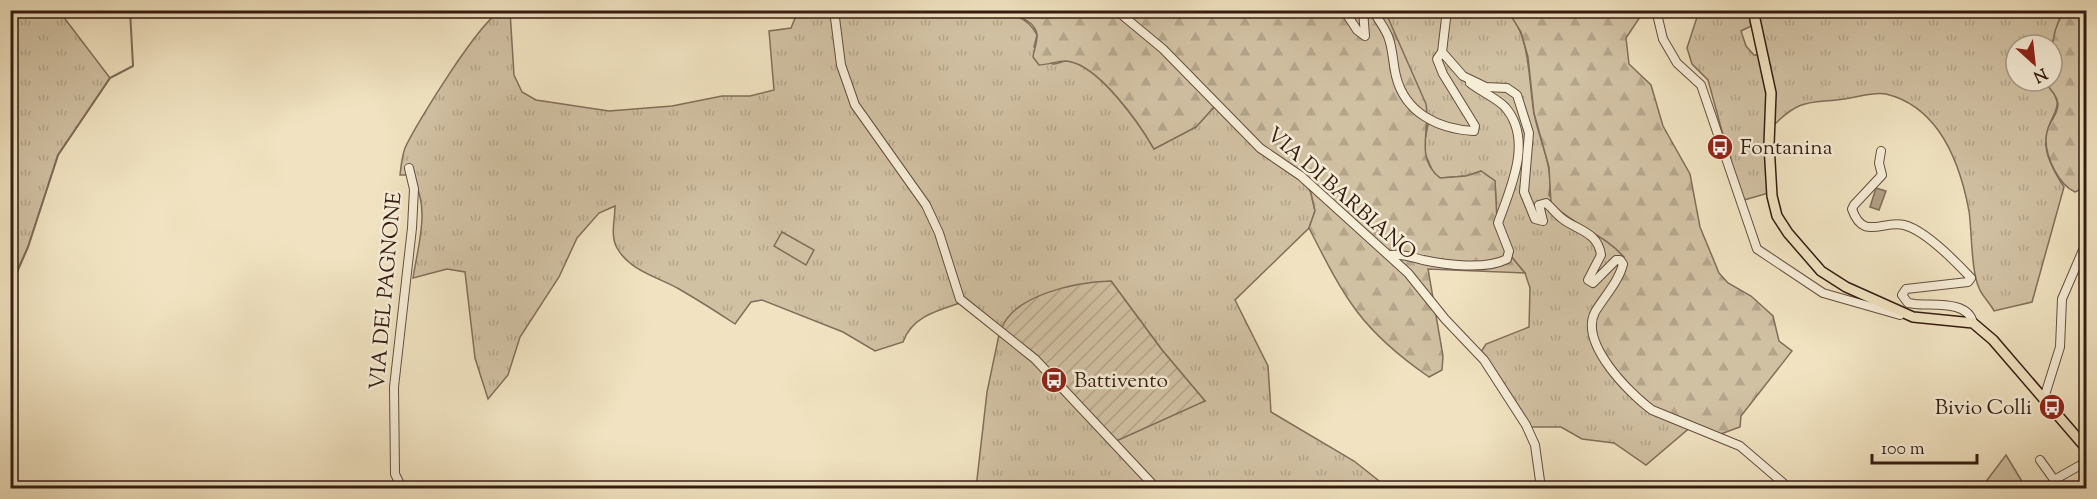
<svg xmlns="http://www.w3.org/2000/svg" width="2097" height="499" viewBox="0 0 2097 499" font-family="'Sorts Mill Goudy',serif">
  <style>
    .grass { fill: url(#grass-tufts); stroke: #826e5a; stroke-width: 1.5; fill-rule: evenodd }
    .forest { fill: url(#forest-firs); stroke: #826e5a; stroke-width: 1.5 }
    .park { fill: #d1c1a3; stroke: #826e5a; stroke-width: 1.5 }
    .garden { fill: url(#garden-furrows); stroke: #826e5a; stroke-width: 1.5 }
    .water { fill: #b19f86; stroke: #7f6b58; stroke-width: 1.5 }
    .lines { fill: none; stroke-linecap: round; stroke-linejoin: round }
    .stream { stroke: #7f6b58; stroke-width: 2 }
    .minor-casing { stroke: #634e3e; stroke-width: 10 }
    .major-casing { stroke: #341c12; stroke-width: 12 }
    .minor { stroke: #f6edd7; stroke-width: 8 }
    .major { stroke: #f1e3c1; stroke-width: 9 }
    .labels { text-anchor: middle; stroke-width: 5; stroke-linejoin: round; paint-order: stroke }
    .poi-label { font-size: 21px; fill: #341c12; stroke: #f6edd7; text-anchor: start }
    .street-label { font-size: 21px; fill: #341c12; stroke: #f6edd7 }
  </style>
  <defs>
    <pattern id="grass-tufts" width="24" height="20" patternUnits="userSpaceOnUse" patternTransform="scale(1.5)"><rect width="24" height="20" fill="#d1c1a3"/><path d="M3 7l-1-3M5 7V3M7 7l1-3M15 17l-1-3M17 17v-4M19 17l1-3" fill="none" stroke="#b4a58b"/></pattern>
    <pattern id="forest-firs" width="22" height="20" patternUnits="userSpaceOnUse" patternTransform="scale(1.5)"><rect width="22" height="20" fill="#d1c1a3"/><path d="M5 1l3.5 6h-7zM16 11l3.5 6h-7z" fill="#b4a58b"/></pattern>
    <pattern id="garden-furrows" width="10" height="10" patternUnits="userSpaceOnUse" patternTransform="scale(1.5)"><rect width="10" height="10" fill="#d1c1a3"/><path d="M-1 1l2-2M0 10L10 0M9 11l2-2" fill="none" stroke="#b4a58b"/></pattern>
  </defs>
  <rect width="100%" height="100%" fill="#f1e3c1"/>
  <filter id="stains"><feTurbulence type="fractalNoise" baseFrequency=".00333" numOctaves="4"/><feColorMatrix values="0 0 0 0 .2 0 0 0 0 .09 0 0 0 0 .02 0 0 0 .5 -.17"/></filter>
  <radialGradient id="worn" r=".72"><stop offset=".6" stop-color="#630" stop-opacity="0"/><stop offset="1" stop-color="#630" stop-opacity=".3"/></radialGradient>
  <g class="grass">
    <path d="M11,10L59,11L110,78L58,155L28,247L11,287Z"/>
    <path d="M988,10C1008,12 1028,16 1037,35L1034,47L1053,64C1057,64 1063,61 1067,61C1097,63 1140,125 1154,149L1196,127L1215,106L1303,175L1311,193L1315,211L1309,228L1235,300L1268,366L1271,412L1354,461L1388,488H1156L1151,483L1148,488H976L987,392L1000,330L963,302C939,310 912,316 903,342L875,351L843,332L762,300L751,302L735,324C717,312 698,300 679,289C658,277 630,271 617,248C610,235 615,220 615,206L599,213L577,238L559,277L520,337L508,375L488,399L475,358L465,272L447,269L413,278C418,245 432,204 410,175H400C401,166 402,156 405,148C416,124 480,20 501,11C502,10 507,11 510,11L514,75L522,92L536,100L609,111L672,106L722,96H750L774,90L769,31L791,28L798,11ZM1111,281L1162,350L1205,401L1195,404Z"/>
    <path d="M1508,10C1531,39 1528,78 1534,113C1539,141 1554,166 1549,195C1570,227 1600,230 1624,257L1623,271L1693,425L1646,465L1614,443L1582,439L1561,427H1526L1479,355L1486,344L1529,327L1530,288L1525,273L1510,255L1497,221L1495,181L1481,171L1466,176L1440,178L1433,172L1423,149L1429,120L1385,11Z"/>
    <path d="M1699,11H2066L2060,17L2052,45H2016V81H2043C2072,108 2048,111 2046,139C2044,154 2056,175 2064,187L2032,302L1994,311C1990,303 1982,296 1979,288C1971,270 1972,232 1969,211C1960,163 1939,107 1886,94C1874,92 1862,96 1850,98C1811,105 1803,95 1772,127V192L1744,200L1728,153L1708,80L1692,64L1687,48ZM1753,25L1759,55H1754L1746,46L1741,31Z"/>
  </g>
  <g class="forest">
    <path d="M2066,10L2086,11V187L2075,192C2059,185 2046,158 2046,140C2046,113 2075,112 2043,81H2052C2052,57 2049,30 2066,10Z"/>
    <path d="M988,11H1385L1426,104C1431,131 1414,157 1440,178L1466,176L1481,171L1495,181L1497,221L1510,255L1525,273L1428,269L1443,356L1442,370L1429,377C1361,330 1345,299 1309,228L1315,211L1311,193L1303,175L1266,150L1215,106L1196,127L1154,149C1140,124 1099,65 1067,61C1059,60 1048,65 1039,65L1033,57C1034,50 1038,40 1037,34C1033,15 1003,12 988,11Z"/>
    <path d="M1508,11H1644L1626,38L1629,64L1651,85L1663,126L1690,174L1700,227L1719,273L1728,283L1751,296L1773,316L1779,341L1792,351L1741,416L1740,427L1718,435L1648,408L1606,363L1595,334L1597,313L1623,271L1624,257C1604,234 1573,225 1551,203L1549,167L1534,113L1528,57L1521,32Z"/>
  </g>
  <g class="park">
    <path d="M782,232L814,250L806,265L774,246Z"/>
    <path d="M2006,455L2026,488H1981Z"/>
  </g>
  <path class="garden" d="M1111,281L1162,350L1205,401L1114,442L1035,359L1001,330C1013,294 1078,282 1111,281Z"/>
  <path class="water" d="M1876,188L1886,191L1879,210L1870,207Z"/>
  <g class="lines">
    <path class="stream" d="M10,287L28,247L58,155L110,78L133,66L130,10"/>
    <g class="minor-casing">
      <g id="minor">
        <path d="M834,10L841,65L855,105L926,205L939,233L960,299L1035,359L1156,488"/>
        <path d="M1116,10L1163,49L1260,148L1301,176L1408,273L1445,319L1484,360L1526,425L1535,445L1541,488"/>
        <path d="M1344,10L1357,30L1365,36L1363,10"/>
        <path d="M1373,10C1378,20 1386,29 1389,39C1393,51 1393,64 1396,76C1405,113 1438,129 1474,131L1475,126L1443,74L1437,59L1442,52L1447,10"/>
        <path d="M1656,10L1663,39L1677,63L1701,85L1757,249L1823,293L1900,315"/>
        <path d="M1442,52L1463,76L1486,87L1507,88L1517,95L1529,133L1524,192L1535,219L1543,221L1539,205L1546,203C1552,208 1557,215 1564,220C1580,231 1598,233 1601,255L1588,280L1593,283L1616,260H1620L1623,264C1619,281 1604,297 1595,312C1579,343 1629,393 1652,410L1740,446L1789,488"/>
        <path d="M1881,151L1879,163L1882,175L1854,205L1852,209C1863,241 1882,220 1904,225C1925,230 1956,262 1971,278L1968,282L1906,289L1902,295L1908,303L1915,304C1933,306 1968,300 1973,323"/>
        <path d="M1391,255C1403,254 1411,257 1423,260C1446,265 1486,270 1507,259L1509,251L1498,223C1510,189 1534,140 1505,107C1495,97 1481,92 1470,83"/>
        <path d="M2044,398L2060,347L2062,299L2086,243"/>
        <path d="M2040,460L2060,488"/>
        <path d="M2054,480L2086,462"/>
        <path d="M402,488L395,474L394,387L412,228L414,189L409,168"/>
      </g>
    </g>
    <g class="major-casing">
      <path id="major" d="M1753,10L1771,93L1769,144L1772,196L1777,216L1788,233L1821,271L1846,287L1913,317L1973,323L1993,340L2086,448"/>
    </g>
    <use href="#minor" class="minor"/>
    <use href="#major" class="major"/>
  </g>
  <defs>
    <g id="bus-disc" transform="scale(1.35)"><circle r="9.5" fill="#8f2418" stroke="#f6edd7"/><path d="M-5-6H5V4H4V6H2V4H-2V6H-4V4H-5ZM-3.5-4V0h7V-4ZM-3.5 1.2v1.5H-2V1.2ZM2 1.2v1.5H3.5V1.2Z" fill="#fff"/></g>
  </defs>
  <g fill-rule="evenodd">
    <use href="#bus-disc" x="1720" y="147"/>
    <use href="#bus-disc" x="1054" y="380"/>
    <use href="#bus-disc" x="2052" y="407"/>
  </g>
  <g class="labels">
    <g class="poi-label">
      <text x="1740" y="154">Fontanina</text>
      <text x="1074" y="387">Battivento</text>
      <text x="2032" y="414" text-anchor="end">Bivio Colli</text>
    </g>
    <g class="street-label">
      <text transform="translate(1342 193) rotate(41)" y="7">VIA DI BARBIANO</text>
      <text transform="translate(385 291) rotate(-85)" y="7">VIA DEL PAGNONE</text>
    </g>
  </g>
  <rect width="2097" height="499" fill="none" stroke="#f1e3c1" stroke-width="36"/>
  <rect x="12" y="12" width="2073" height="475" fill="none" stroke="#341c12" stroke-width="3"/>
  <rect x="18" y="18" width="2061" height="463" fill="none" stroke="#341c12" stroke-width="1.5"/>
  <g transform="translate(2034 63) rotate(153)"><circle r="28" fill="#f6edd7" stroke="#a89988" stroke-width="1.5"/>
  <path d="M0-4.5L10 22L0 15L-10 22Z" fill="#8f2418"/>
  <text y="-9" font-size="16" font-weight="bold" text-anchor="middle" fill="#341c12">N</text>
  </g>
  <path d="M1872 454v9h105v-9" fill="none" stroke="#341c12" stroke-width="3"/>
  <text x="1881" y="454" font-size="18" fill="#341c12" stroke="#f6edd7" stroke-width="4.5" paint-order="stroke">100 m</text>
  <rect width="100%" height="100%" filter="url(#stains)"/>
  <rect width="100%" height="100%" fill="url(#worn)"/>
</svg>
